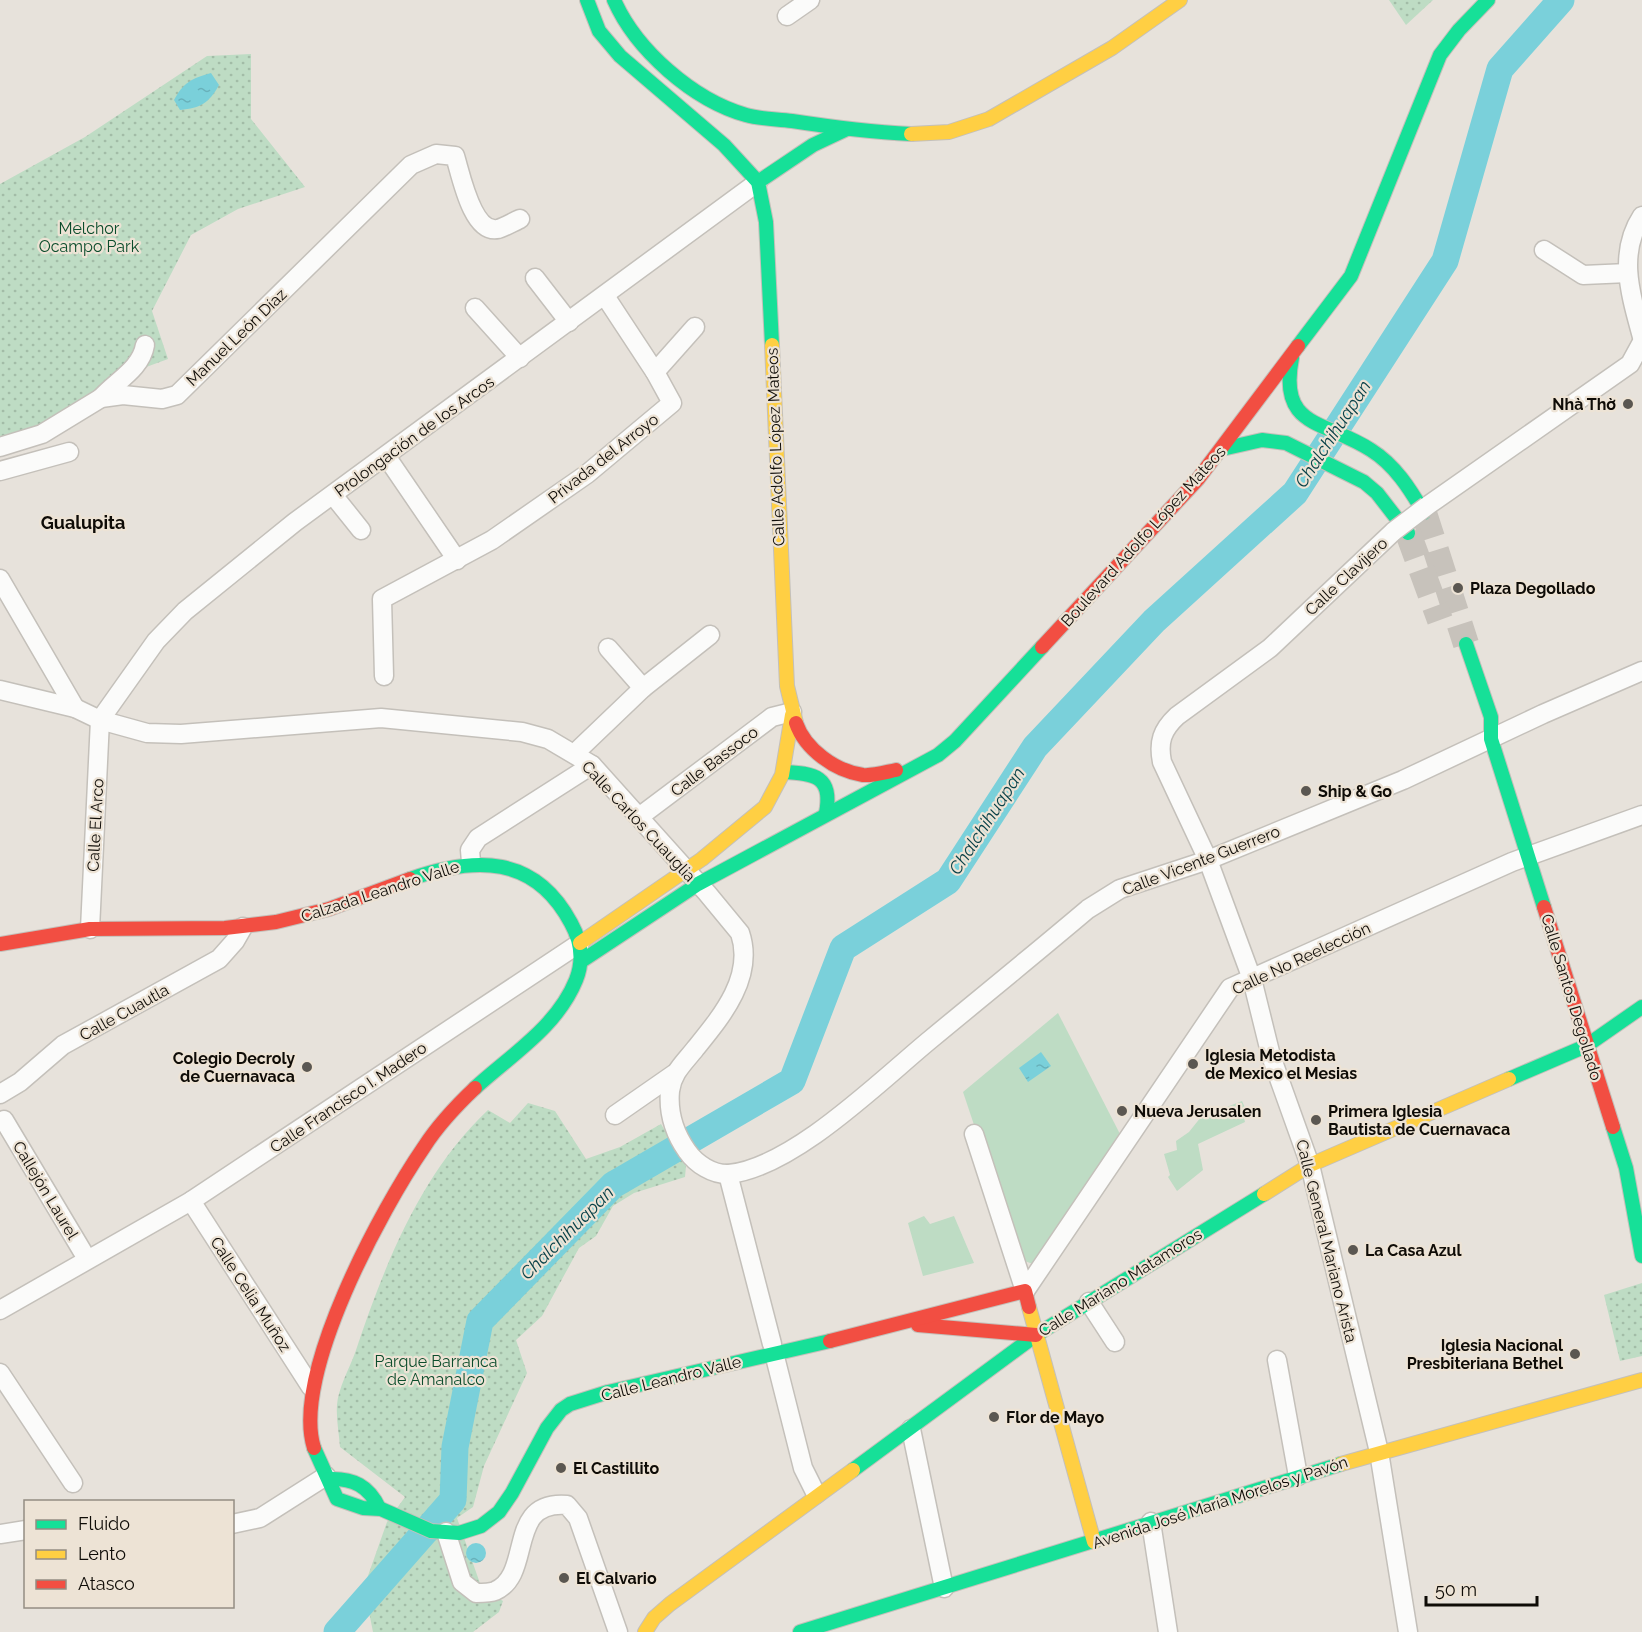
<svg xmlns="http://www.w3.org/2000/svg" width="1642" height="1632" viewBox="0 0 1642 1632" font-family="Raleway,sans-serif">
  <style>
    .grass { fill: #bedcc4 }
    .park { fill: url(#park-dots) }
    .water { fill: url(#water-ripples) }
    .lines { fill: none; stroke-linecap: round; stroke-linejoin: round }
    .river { stroke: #7ad0da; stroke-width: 27 }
    .secondary-tunnel { stroke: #c7c2bb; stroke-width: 26; stroke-dasharray: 26 13; stroke-linecap: butt }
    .street-casing { stroke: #c4c0ba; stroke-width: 21 }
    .fast-casing { stroke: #c4c0ba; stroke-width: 16 }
    .slow-casing { stroke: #c4c0ba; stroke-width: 16 }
    .jam-casing { stroke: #c4c0ba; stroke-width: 16 }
    .street { stroke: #fbfbfa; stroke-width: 18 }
    .fast { stroke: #16e098; stroke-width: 14 }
    .slow { stroke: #ffcf43; stroke-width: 14 }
    .jam { stroke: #f24e42; stroke-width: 14 }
    .street-bridge-casing { stroke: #c4c0ba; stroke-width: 21; stroke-linecap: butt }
    .street-bridge { stroke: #fbfbfa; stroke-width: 18 }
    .poi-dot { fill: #5b5751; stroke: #ede3d5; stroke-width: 2 }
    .labels { text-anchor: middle; stroke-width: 4.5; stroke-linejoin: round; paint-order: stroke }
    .park-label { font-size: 16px; fill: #0b4d2c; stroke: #ede3d5 }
    .street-label { font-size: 16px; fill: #0f0c07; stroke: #ede3d5 }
    .poi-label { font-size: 16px; font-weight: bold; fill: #0f0c07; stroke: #ede3d5; text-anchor: start }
    .water-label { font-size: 18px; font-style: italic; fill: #094249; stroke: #ede3d5 }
    .neighbourhood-label { font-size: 18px; font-weight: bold; fill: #0f0c07; stroke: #ede3d5 }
  </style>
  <defs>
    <pattern id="park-dots" width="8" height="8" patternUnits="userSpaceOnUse" patternTransform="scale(1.5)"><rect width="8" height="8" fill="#bedcc4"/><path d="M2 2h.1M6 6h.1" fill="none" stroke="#a2bca7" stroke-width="1.8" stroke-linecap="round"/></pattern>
    <pattern id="water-ripples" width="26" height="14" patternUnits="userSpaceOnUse" patternTransform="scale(1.5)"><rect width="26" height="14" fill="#7ad0da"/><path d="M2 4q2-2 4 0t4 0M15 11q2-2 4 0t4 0" fill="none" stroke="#68b1ba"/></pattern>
  </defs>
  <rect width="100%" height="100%" fill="#e7e2db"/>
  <g class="grass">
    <path d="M1058,1013L1120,1134L1033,1264L1019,1259L963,1092Z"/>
    <path d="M1242,1101L1247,1112L1243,1114L1245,1122L1198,1144L1203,1170L1177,1191L1168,1177L1170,1175L1164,1154L1177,1150L1176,1141L1189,1132L1209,1107L1214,1112Z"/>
    <path d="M924,1216L930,1224L954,1216L974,1263L923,1276L908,1223Z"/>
  </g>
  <g class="park">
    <path d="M1389,0H1433L1406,25Z"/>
    <path d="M251,54V119L305,187L238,209L191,235L152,311L168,359L119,377L31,430L0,439V184L85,137L207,56Z"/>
    <path d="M528,1103L555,1111L586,1159L620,1147L661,1124L686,1166L685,1177L634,1193L613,1206L596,1236L579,1248L542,1316L516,1340L527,1373L484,1466L473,1507L457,1518L482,1589L503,1601L499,1612L473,1632H373L364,1587L387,1522L405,1497L340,1447C339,1433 336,1419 337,1405C338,1389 349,1369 355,1353C384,1266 420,1174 488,1110L510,1123Z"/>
    <path d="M1642,1283V1356L1620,1361L1604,1295Z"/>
  </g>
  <g class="water">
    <path d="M211,73L219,85C209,103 201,108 180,110L174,100C183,83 192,78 211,73Z"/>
    <path d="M1041,1052L1051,1066L1028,1082L1019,1068Z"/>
    <circle cx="476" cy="1553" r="10"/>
  </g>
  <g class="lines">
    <path class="river" d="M337,1632L453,1500L455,1447L480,1321L613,1185L792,1081L843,948L948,881L1035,747L1154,621L1295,493L1445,261L1500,69L1561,0"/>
    <g class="secondary-tunnel">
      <path d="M1424,513L1466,644"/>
      <path d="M1408,533L1440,620"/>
    </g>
    <g class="street-casing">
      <g id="street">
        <path d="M787,16L810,0"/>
        <path d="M1642,216C1617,254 1631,296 1642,337"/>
        <path d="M1544,250L1583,275L1628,273"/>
        <path d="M535,278L569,322"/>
        <path d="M475,308L520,358"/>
        <path d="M655,372L695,327"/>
        <path d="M101,398C116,381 141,369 145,345"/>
        <path d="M0,447L42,434L101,398L123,395L162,399L177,395L411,165L436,154L455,156C461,175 472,234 498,229C505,227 513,222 520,219"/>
        <path d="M386,456L457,560"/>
        <path d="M0,471L69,452"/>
        <path d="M333,495L361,530"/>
        <path d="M1427,506L1630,364L1642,342"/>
        <path d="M1394,531L1270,648L1177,716C1162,730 1158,742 1162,762L1208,860L1252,979L1271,1056L1310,1165L1379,1452L1408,1632"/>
        <path d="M0,579L75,708"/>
        <path d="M608,648L643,688"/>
        <path d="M384,676L382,599L492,540L587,474L672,403L655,372L605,296"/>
        <path d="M0,690L75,708L100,720L147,733L181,734L381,718L522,732L548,739L592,765L707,893L740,933C755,977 721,1017 695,1049C684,1063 672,1073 670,1091C668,1113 675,1134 687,1151C696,1164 713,1175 729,1174C794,1167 881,1080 931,1039C983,996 1036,953 1088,909L1120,889L1208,860L1403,780L1543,714L1642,671"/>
        <path d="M100,720L156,641L185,611L295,522L758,182"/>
        <path d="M575,753L643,688L710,635"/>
        <path d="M639,817L772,717L792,712"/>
        <path d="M471,862L470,850L478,838L592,765"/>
        <path d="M90,929L100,720"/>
        <path d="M0,1094L20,1082L63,1045L219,959L235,941L243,927"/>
        <path d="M615,1115L674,1074"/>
        <path d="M4,1120L87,1259"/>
        <path d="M974,1134L1025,1291"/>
        <path d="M728,1174L772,1344"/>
        <path d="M191,1201L311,1387"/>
        <path d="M1025,1291L1230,988L1512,862L1642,815"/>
        <path d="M1089,1302L1115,1342"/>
        <path d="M0,1310L191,1201L580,943"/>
        <path d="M774,1353L803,1468L816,1494"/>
        <path d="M1277,1360L1298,1476"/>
        <path d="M0,1373L73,1483"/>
        <path d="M911,1429L944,1588"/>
        <path d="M1151,1522L1168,1632"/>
        <path d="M232,1524L260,1518L326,1476"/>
        <path d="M446,1532L462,1582L476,1593C482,1593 490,1593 495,1591C534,1574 505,1500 567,1505L578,1518L618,1632"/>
        <path d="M0,1534L26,1530"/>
      </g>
    </g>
    <g class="fast-casing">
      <g id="fast">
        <path d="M587,0L599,31L620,56L724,145L758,182L766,222L772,345"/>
        <path d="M614,0C636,50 693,100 746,115C760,119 777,119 792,121C831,127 871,132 911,134"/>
        <path d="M758,182L813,145L847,129"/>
        <path d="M1298,346L1351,276L1440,55L1459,30L1488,0"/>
        <path d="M1292,358C1278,429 1325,420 1371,450C1395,465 1410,489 1424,513"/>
        <path d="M1222,449L1262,440L1286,443L1364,482L1377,493L1408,533"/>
        <path d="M1466,644L1491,717V739L1544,907"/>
        <path d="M783,772C815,773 833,777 826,813"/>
        <path d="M410,879C475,856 535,855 571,923C581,941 584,960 576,980C557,1027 511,1055 475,1088"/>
        <path d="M583,960L698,884L938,755L955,741L1042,647"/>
        <path d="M1509,1079L1586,1046L1642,1007"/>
        <path d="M1613,1127L1626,1168L1642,1256"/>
        <path d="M314,1448L337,1499L363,1508L381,1509L431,1531L459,1533L481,1526L499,1512L512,1493L547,1428L561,1410L570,1404L608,1392L830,1341"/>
        <path d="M853,1470L1036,1335L1264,1194"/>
        <path d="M329,1479C353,1478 369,1486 379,1508"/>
        <path d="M800,1632L1341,1464"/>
      </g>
    </g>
    <g class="slow-casing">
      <g id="slow">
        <path d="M911,134L949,132L989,119L1112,48L1180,0"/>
        <path d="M772,345L787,686L796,723"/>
        <path d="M580,943L702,859L765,807L782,775L792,715"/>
        <path d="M1264,1194L1310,1165L1509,1079"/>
        <path d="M1029,1307L1094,1542"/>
        <path d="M1341,1464L1642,1380"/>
        <path d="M645,1632L654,1618L670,1604L853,1470"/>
      </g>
    </g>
    <g class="jam-casing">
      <g id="jam">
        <path d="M1042,647L1198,479L1298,346"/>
        <path d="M796,723C805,749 835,771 863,775C873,776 886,772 896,770"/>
        <path d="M1544,907L1613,1127"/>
        <path d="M0,944L90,929L225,928L276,922L329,909L410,879"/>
        <path d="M918,1325L1036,1335"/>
        <path d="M830,1341L1025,1291L1029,1307"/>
        <path d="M314,1448C291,1375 382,1208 424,1147C438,1125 456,1106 475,1088"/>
      </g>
    </g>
    <use href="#street" class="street"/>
    <use href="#fast" class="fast"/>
    <use href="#slow" class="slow"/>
    <use href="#jam" class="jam"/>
    <g class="street-bridge-casing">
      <path id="street-bridge" d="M1394,531L1427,506"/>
    </g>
    <use href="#street-bridge" class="street-bridge"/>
  </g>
  <g class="poi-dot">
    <circle cx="1628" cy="404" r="6"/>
    <circle cx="1458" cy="588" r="6"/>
    <circle cx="1306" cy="791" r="6"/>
    <circle cx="1193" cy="1064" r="6"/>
    <circle cx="307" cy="1067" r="6"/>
    <circle cx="1122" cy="1111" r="6"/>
    <circle cx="1316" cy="1120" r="6"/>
    <circle cx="1353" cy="1250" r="6"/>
    <circle cx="1575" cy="1354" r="6"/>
    <circle cx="994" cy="1417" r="6"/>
    <circle cx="561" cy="1468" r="6"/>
    <circle cx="564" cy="1578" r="6"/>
  </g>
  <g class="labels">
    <g class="park-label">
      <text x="89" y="234">Melchor<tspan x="89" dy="18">Ocampo Park</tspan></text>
      <text x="436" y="1367">Parque Barranca<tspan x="436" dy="18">de Amanalco</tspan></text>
    </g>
    <g class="street-label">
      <text transform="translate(236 337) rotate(-44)" y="6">Manuel León Díaz</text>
      <text transform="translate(414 436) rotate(-36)" y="6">Prolongación de los Arcos</text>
      <text transform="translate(775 447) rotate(-92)" y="6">Calle Adolfo López Mateos</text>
      <text transform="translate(603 458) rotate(-38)" y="6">Privada del Arroyo</text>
      <text transform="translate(1143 536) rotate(-48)" y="6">Boulevard Adolfo López Mateos</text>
      <text transform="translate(1346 576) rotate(-43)" y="6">Calle Clavijero</text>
      <text transform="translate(714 761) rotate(-37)" y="6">Calle Bassoco</text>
      <text transform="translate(639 821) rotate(47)" y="6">Calle Carlos Cuauglia</text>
      <text transform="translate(95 825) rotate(-87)" y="6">Calle El Arco</text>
      <text transform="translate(1201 860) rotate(-21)" y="6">Calle Vicente Guerrero</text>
      <text transform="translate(380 891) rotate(-18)" y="6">Calzada Leandro Valle</text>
      <text transform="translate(1301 958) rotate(-25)" y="6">Calle No Reelección</text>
      <text transform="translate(1572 997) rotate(73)" y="6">Calle Santos Degollado</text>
      <text transform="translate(124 1012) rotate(-29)" y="6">Calle Cuautla</text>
      <text transform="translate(348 1097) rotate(-34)" y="6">Calle Francisco I. Madero</text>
      <text transform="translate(46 1190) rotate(59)" y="6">Callejón Laurel</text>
      <text transform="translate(1327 1241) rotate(76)" y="6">Calle General Mariano Arista</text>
      <text transform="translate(1120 1282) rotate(-32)" y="6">Calle Mariano Matamoros</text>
      <text transform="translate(251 1294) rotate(57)" y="6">Calle Celia Muñoz</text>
      <text transform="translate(671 1378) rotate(-14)" y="6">Calle Leandro Valle</text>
      <text transform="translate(1220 1502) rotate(-18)" y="6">Avenida José María Morelos y Pavón</text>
    </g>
    <g class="poi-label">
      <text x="1616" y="410" text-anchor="end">Nhà Thờ</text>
      <text x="1470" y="594">Plaza Degollado</text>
      <text x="1318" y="797">Ship &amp; Go</text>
      <text x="1205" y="1061">Iglesia Metodista<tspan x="1205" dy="18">de Mexico el Mesias</tspan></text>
      <text x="295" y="1064" text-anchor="end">Colegio Decroly<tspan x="295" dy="18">de Cuernavaca</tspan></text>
      <text x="1134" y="1117">Nueva Jerusalen</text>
      <text x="1328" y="1117">Primera Iglesia<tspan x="1328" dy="18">Bautista de Cuernavaca</tspan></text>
      <text x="1365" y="1256">La Casa Azul</text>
      <text x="1563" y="1351" text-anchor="end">Iglesia Nacional<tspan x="1563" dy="18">Presbiteriana Bethel</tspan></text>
      <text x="1006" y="1423">Flor de Mayo</text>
      <text x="573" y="1474">El Castillito</text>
      <text x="576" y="1584">El Calvario</text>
    </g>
    <g class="water-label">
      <text transform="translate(1333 434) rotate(-57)" y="6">Chalchihuapan</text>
      <text transform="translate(987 821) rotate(-57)" y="6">Chalchihuapan</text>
      <text transform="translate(567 1233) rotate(-45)" y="6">Chalchihuapan</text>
    </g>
    <g class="neighbourhood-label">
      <text x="83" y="529">Gualupita</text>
    </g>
  </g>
  <rect x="24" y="1500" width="210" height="108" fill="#ede3d5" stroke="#948d83" stroke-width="1.5"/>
  <rect x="36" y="1520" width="30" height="9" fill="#16e098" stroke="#948d83" stroke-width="1.5"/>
  <text x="78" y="1530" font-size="18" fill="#0f0c07">Fluido</text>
  <rect x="36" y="1550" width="30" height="9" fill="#ffcf43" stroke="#948d83" stroke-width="1.5"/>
  <text x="78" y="1560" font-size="18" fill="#0f0c07">Lento</text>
  <rect x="36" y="1580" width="30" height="9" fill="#f24e42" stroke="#948d83" stroke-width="1.5"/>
  <text x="78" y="1590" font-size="18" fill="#0f0c07">Atasco</text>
  <path d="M1426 1596v9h111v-9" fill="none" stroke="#0f0c07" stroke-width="3"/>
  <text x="1435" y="1596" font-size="18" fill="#0f0c07" stroke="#ede3d5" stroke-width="4.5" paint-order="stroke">50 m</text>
</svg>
